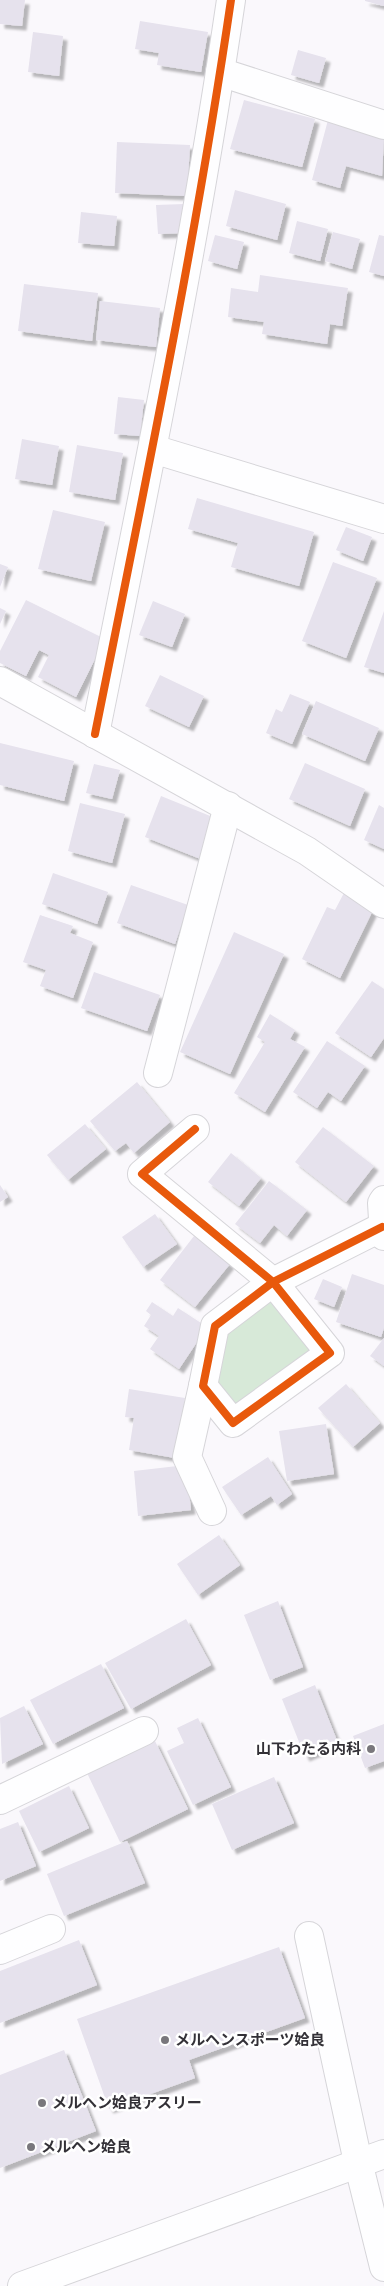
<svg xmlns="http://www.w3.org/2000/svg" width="384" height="2286" viewBox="0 0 384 2286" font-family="'IBM Plex Sans','Noto Sans JP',sans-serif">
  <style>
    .green { fill: #d7e9d8 }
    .building { fill: #e6e2ed; filter: url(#shadow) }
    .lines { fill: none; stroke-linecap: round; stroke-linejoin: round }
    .minor-casing { stroke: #d6d5d9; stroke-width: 30 }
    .minor { stroke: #fefeff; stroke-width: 28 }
    .cycleway-casing { stroke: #fff; stroke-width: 11 }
    .cycleway { stroke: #e8590c; stroke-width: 8 }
    .poi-dot { fill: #79777c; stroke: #fff; stroke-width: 2 }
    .labels { text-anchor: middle; stroke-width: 5; stroke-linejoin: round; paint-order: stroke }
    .poi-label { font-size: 15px; font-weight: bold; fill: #333137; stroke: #fff; text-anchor: start }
  </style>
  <defs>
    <filter id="shadow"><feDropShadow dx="4.5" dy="4.5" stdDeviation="1" flood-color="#0004"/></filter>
  </defs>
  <rect width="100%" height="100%" fill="#faf8fc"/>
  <path class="green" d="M272,1288L322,1351L237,1415L213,1384L222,1326Z"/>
  <g class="building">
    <path d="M0,0H25L22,26L0,24Z"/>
    <path d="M365,0H384V6L365,1Z"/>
    <path d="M140,21L208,32L201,72L157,65L159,53L135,49Z"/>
    <path d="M33,32L63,36L59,76L28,72Z"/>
    <path d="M298,50L326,58L319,83L291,75Z"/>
    <path d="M244,100L315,119L302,167L230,149Z"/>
    <path d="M328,120L384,136L382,176L346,166L340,188L312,180Z"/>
    <path d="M117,142L190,145L187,196L115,193Z"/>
    <path d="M235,190L286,204L277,240L226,226Z"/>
    <path d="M184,204L185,233L158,234L156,205Z"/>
    <path d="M81,212L117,216L114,246L78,243Z"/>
    <path d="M297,221L328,229L320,261L289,253Z"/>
    <path d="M333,232L360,239L352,269L325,261Z"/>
    <path d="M215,235L244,242L237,269L208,261Z"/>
    <path d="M379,235L384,236V276L369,272Z"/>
    <path d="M260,275L348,288L342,326L330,324L327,344L262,334L264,322L228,317L231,288L258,292Z"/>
    <path d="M24,284L98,293L92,341L18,331Z"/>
    <path d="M100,301L160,308L156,347L96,340Z"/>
    <path d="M118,397L144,400L140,436L114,434Z"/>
    <path d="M22,439L59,446L52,485L15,479Z"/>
    <path d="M77,445L123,453L115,500L69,492Z"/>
    <path d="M197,498L314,532L299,586L231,567L238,543L188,529Z"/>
    <path d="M53,510L105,522L91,581L38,569Z"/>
    <path d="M346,527L372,537L363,561L336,550Z"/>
    <path d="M333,562L377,578L346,658L302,641Z"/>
    <path d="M0,564L8,567L0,587Z"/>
    <path d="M26,600L105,639L76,697L38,677L49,655L39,650L26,676L0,663V651Z"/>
    <path d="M153,601L185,614L172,647L139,635Z"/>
    <path d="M0,608L6,611L0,624Z"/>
    <path d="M384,611V673L364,667Z"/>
    <path d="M160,675L204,696L189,727L145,706Z"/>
    <path d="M290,694L310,702L292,744L266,733L276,709L282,712Z"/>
    <path d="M316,701L379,728L365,761L302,734Z"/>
    <path d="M0,743L74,761L64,801L0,785Z"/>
    <path d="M305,763L365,789L350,826L289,799Z"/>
    <path d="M94,764L120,770L112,799L86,793Z"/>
    <path d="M161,796L220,820L203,860L145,837Z"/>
    <path d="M80,803L125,814L112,863L68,851Z"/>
    <path d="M379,805L384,808V849L364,840Z"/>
    <path d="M53,873L108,892L97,924L42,904Z"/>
    <path d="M131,885L188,905L175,944L117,923Z"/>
    <path d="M345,891L375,906L340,978L302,959L327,907L335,910Z"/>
    <path d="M40,915L73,926L70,933L93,942L73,998L40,986L46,970L23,962Z"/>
    <path d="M234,932L284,954L230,1074L180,1052Z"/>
    <path d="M94,972L160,995L147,1031L81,1008Z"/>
    <path d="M372,981L384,989V1038L371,1057L335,1033Z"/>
    <path d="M270,1014L295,1030L290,1039L305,1047L265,1112L234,1093L265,1042L257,1037Z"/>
    <path d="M327,1041L365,1066L341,1101L328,1092L317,1108L293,1092Z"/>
    <path d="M137,1082L170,1122L134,1153L126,1143L115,1151L90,1121Z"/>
    <path d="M85,1124L106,1149L68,1180L47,1155Z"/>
    <path d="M323,1127L374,1166L346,1202L295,1162Z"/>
    <path d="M231,1153L261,1178L239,1206L208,1182Z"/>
    <path d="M269,1181L307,1210L287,1236L274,1225L260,1243L235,1224Z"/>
    <path d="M0,1185L8,1197L0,1202Z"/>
    <path d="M155,1214L177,1244L143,1267L122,1237Z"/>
    <path d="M194,1236L230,1264L195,1307L160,1280Z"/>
    <path d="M352,1274L384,1285V1328L381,1337L336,1322Z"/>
    <path d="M323,1279L342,1287L334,1307L314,1299Z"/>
    <path d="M152,1302L173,1316L178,1308L207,1327L179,1369L150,1349L159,1336L144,1326L151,1315L146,1311Z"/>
    <path d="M384,1338V1366L370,1356Z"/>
    <path d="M346,1384L380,1423L353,1447L318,1408Z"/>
    <path d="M129,1389L185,1398L175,1458L129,1450L134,1418L125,1417Z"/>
    <path d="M326,1424L334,1474L287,1481L279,1431Z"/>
    <path d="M268,1457L292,1494L277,1505L271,1496L241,1515L222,1487Z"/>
    <path d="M186,1465L191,1510L138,1516L134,1471Z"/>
    <path d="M219,1535L240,1565L198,1595L177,1564Z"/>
    <path d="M278,1601L303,1667L270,1680L244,1615Z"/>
    <path d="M186,1619L211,1665L131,1709L105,1663Z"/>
    <path d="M101,1664L124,1708L53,1744L30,1700Z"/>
    <path d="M315,1685L338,1743L305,1757L282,1699Z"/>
    <path d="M24,1706L43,1744L2,1764L0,1718Z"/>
    <path d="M198,1718L231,1787L193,1805L167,1751L184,1743L177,1728Z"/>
    <path d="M384,1724V1761L365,1768L353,1736Z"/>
    <path d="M155,1741L188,1809L120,1842L87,1773Z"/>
    <path d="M274,1777L294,1823L232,1850L212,1804Z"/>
    <path d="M69,1786L89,1828L39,1852L19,1811Z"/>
    <path d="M18,1822L36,1866L0,1881V1829Z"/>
    <path d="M127,1841L145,1883L64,1916L47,1874Z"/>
    <path d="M79,1940L97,1985L0,2023V1971Z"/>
    <path d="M279,1947L305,2018L189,2060L195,2078L109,2109L77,2019Z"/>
    <path d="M64,2050L96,2131L0,2168V2075Z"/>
  </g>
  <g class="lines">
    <g class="minor-casing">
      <g id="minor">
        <path d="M220,72L384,125"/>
        <path d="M153,449L384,519"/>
        <path d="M0,681L307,851L384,904"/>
        <path d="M95,734C144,490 195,246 231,0"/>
        <path d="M158,1073L228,806"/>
        <path d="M195,1129L142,1174L273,1282L330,1353L233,1423L203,1386L215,1326L273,1282L382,1227"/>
        <path d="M384,1200L382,1203L384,1236"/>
        <path d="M203,1386L187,1457L212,1511"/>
        <path d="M0,1800L144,1731"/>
        <path d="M309,1936L358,2162L384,2267"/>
        <path d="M0,1950L51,1929"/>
        <path d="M22,2286L384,2154"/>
      </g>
    </g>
    <use href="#minor" class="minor"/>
    <g class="cycleway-casing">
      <g id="cycleway">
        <path d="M95,734C144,490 195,246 231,0"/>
        <path d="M195,1129L142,1174L273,1282L330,1353L233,1423L203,1386L215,1326L273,1282L382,1227"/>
      </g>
    </g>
    <use href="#cycleway" class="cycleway"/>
  </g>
  <g class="poi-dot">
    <circle cx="371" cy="1749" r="5"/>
    <circle cx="165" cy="2040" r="5"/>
    <circle cx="42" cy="2103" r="5"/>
    <circle cx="31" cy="2147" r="5"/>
  </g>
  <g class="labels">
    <g class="poi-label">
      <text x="361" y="1754" text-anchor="end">山下わたる内科</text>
      <text x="175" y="2045">メルヘンスポーツ姶良</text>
      <text x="52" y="2108">メルヘン姶良アスリー</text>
      <text x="41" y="2152">メルヘン姶良</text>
    </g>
  </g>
</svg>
